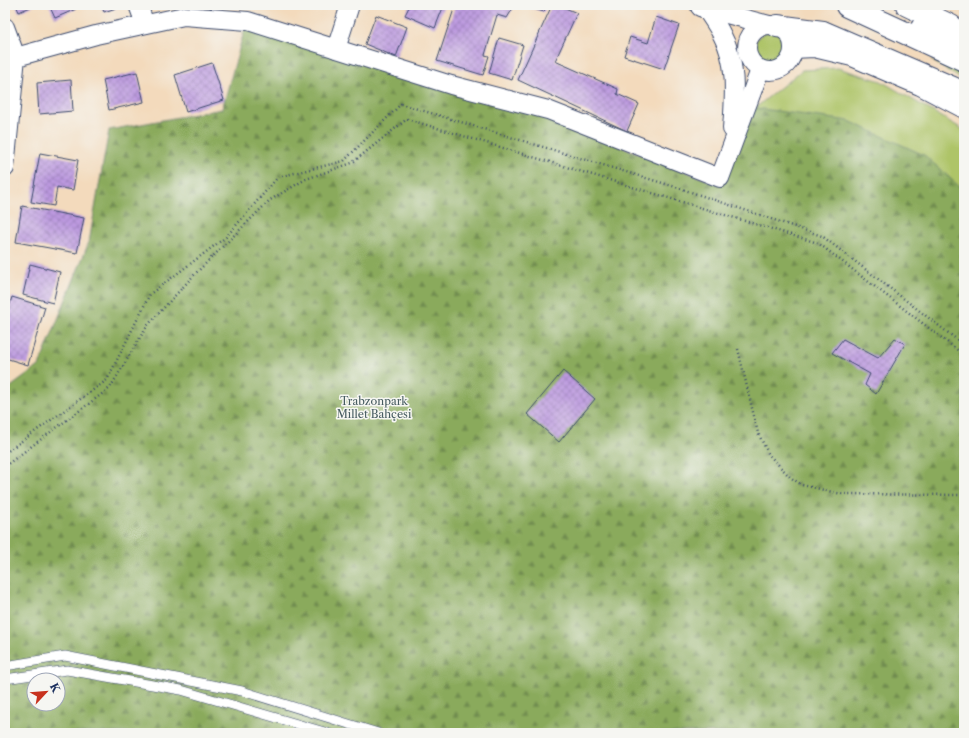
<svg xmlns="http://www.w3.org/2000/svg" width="969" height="738" viewBox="0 0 969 738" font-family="'Libre Caslon Text',serif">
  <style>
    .green { fill: #aec468; stroke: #647a63 }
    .forest { fill: url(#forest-firs); stroke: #526c5d; fill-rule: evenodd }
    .building { fill: url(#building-cross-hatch) }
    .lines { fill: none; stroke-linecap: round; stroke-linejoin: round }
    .lane-casing { stroke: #3b496c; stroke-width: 10 }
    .street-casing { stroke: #3b496c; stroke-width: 20 }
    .highway-casing { stroke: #3b496c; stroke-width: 24 }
    .path { stroke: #3b496c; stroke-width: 2.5; stroke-dasharray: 1 3; stroke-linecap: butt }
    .lane { stroke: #fff; stroke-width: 9 }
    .street { stroke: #fff; stroke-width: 18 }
    .highway { stroke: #fff; stroke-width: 22 }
    .labels { text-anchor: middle; stroke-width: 3; stroke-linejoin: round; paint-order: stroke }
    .park-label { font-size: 11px; fill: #475c61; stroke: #f6f6f2 }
  </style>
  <defs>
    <pattern id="forest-firs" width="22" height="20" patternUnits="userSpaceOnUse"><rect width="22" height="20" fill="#8aaa5c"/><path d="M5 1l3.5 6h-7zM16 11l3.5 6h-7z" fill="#708b4f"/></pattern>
    <pattern id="building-cross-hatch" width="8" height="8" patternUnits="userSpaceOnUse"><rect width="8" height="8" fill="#bc99df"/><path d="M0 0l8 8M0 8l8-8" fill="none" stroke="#987db8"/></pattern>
  </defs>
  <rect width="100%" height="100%" fill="#f6f6f2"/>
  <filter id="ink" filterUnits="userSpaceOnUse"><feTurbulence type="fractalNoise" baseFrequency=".025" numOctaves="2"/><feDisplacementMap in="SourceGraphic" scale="8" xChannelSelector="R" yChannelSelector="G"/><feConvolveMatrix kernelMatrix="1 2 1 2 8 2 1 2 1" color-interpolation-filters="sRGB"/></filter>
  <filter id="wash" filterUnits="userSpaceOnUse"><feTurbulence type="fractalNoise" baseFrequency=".012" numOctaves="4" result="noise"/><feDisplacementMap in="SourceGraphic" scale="16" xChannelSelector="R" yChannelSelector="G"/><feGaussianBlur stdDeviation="0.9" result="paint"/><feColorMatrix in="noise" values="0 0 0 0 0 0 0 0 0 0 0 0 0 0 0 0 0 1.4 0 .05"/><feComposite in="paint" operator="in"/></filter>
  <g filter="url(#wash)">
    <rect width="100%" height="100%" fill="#f3dabc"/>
    <g class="green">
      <circle cx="771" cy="47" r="16"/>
      <path d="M931,60L964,74V81Z"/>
      <path d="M838,68L881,81L964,130V191L924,155L755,108L802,70Z"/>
    </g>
    <path class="forest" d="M245,28L527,110L720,185L755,108L849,121L924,155L964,191V733H5V391L39,366L89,242L109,130L222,109ZM34,680H58V704H34Z"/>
    <g id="blocks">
      <g class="building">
        <path d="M16,5H35L19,12Z"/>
        <path d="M49,5H74L76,9L55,18Z"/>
        <path d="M101,5H125L104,12Z"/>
        <path d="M410,5H444L435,28L405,15Z"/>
        <path d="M453,5H515L507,18L497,15L485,55L489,56L483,75L437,61L454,9L452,8Z"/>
        <path d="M521,5H546L544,12Z"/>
        <path d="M552,5H558L577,13L555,61L618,89L617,94L639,104L627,131L518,80Z"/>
        <path d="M376,15L407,27L396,57L365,44Z"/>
        <path d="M656,17L679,25L664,69L624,56L630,37L648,43Z"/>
        <path d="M499,38L523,45L512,80L489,73Z"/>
        <path d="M212,63L224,100L186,112L175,75Z"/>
        <path d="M137,72L144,102L109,110L103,80Z"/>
        <path d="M71,80L73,111L39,114L37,83Z"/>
        <path d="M40,153L78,160L73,190L57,187L54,206L31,202Z"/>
        <path d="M22,206L84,218L77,253L16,242Z"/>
        <path d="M30,264L60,272L53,303L23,295Z"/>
        <path d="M12,297L45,307L28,365L5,358V321Z"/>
        <path d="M895,338L905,344L876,394L865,385L870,374L832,353L843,339L878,358Z"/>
        <path d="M563,371L595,399L559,442L527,414Z"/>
      </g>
    </g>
  </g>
  <g filter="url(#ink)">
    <use href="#blocks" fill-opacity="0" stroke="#3b496c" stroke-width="1"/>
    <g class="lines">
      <g class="lane-casing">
        <g id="lane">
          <path d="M5,666L65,656L242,691L378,733"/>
          <path d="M5,679L67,670L181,690L328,733"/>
        </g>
      </g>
      <g class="street-casing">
        <g id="street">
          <path d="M138,5L145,24"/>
          <path d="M700,7L769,25"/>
          <path d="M706,9C711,17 718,26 722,35C738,64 734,98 732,129"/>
          <circle cx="770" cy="48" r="23"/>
          <path d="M5,27L16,57L5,168"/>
          <path d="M336,49L350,5"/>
          <path d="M793,49L814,48L852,57L920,86L964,109"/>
          <path d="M5,60L96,35L184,16L248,21L451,85L548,110L720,178L760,70"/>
        </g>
      </g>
      <g class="highway-casing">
        <g id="highway">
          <path d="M907,5L951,26"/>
          <path d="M847,6L964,60"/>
          <path d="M777,26L823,32L953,88L964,95"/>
          <path d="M922,28L964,41"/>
        </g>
      </g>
      <g class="path">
        <path d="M738,349L758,433L769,455L790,477L802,485L842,494L964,495"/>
        <path d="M5,453L107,380L150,294L226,237L278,177L344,161L401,104L679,188L822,236L964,345"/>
        <path d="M5,466L110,388L147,326L195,274L270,200L306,179L352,163L407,119L818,243L964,355"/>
      </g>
      <use href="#lane" class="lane"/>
      <use href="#street" class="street"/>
      <use href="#highway" class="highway"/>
    </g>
  </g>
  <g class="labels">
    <g class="park-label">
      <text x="374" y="405">Trabzonpark<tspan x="374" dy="13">Millet Bahçesi</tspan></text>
    </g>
  </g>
  <rect width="969" height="738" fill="none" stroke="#f6f6f2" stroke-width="20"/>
  <g transform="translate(46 692) rotate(64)"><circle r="19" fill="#f6f6f2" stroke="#9ea6b7"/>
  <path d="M0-3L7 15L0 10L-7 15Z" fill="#c8321e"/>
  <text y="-6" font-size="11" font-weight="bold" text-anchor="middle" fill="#1b2f5e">K</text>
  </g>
</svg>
